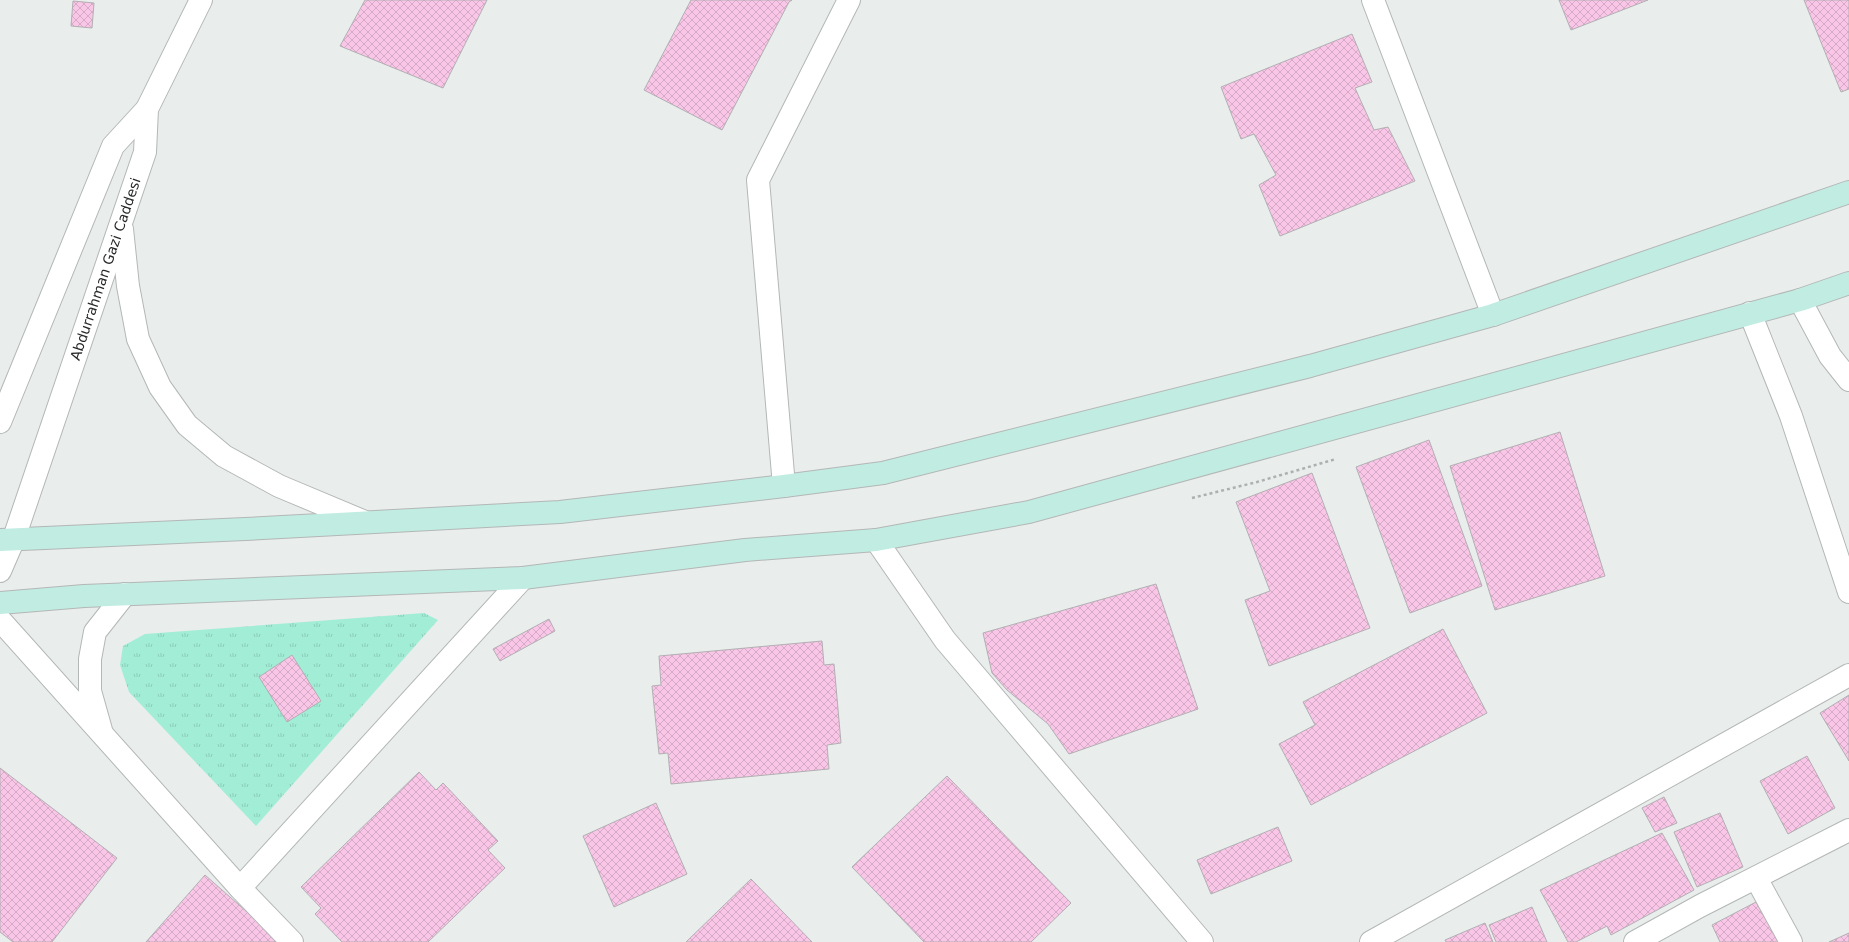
<svg xmlns="http://www.w3.org/2000/svg" width="1849" height="942" viewBox="0 0 1849 942" font-family="'DejaVu Sans',sans-serif">
  <style>
    .grass { fill: url(#grass-tufts) }
    .building { fill: url(#building-cross-hatch); stroke: #b2afb1 }
    .lines { fill: none; stroke-linecap: round; stroke-linejoin: round }
    .minor-casing { stroke: #b3b7b6; stroke-width: 24 }
    .tertiary-casing { stroke: #b3b7b6; stroke-width: 24 }
    .secondary-casing { stroke: #b3b7b6; stroke-width: 24 }
    .path { stroke: #adb0af; stroke-width: 2.5; stroke-dasharray: 3 3; stroke-linecap: butt }
    .minor { stroke: #fff; stroke-width: 22 }
    .tertiary { stroke: #fff; stroke-width: 22 }
    .secondary { stroke: #c1ece2; stroke-width: 22 }
    .labels { text-anchor: middle; stroke-width: 4; stroke-linejoin: round; paint-order: stroke }
    .street-label { font-size: 14px; fill: #282a29; stroke: #f6faf9 }
  </style>
  <defs>
    <pattern id="grass-tufts" width="24" height="20" patternUnits="userSpaceOnUse"><rect width="24" height="20" fill="#a2edd6"/><path d="M3 7l-1-3M5 7V3M7 7l1-3M15 17l-1-3M17 17v-4M19 17l1-3" fill="none" stroke="#8ccbb8"/></pattern>
    <pattern id="building-cross-hatch" width="8" height="8" patternUnits="userSpaceOnUse"><rect width="8" height="8" fill="#f9c6e8"/><path d="M0 0l8 8M0 8l8-8" fill="none" stroke="#d5aac7"/></pattern>
  </defs>
  <rect width="100%" height="100%" fill="#e9edec"/>
  <path class="grass" d="M424,613L438,620L256,826L129,692L120,665L123,646L145,634Z"/>
  <g class="building">
    <path d="M365,0H487L443,88L340,46Z"/>
    <path d="M691,0H792L789,2L722,130L644,90Z"/>
    <path d="M1559,0H1648L1571,30Z"/>
    <path d="M1804,0H1849V89L1841,92Z"/>
    <path d="M73,1L94,3L92,28L71,26Z"/>
    <path d="M1352,34L1372,82L1355,88L1374,130L1388,127L1415,181L1280,236L1259,185L1276,175L1254,134L1241,139L1221,87Z"/>
    <path d="M1560,432L1605,576L1495,610L1450,466Z"/>
    <path d="M1429,440L1482,586L1410,613L1356,467Z"/>
    <path d="M1312,473L1370,628L1269,666L1245,600L1270,591L1236,502Z"/>
    <path d="M1156,584L1198,709L1069,754L1048,724L1007,690L992,673L983,633Z"/>
    <path d="M549,619L555,631L500,661L493,649Z"/>
    <path d="M1443,629L1487,713L1311,805L1279,744L1315,725L1303,702Z"/>
    <path d="M822,641L824,665L834,664L841,743L827,745L829,769L671,784L668,753L659,754L652,686L661,685L659,656Z"/>
    <path d="M292,655L321,701L287,722L259,677Z"/>
    <path d="M1849,695V761L1820,713Z"/>
    <path d="M1807,756L1835,808L1788,834L1760,781Z"/>
    <path d="M0,768L117,858L52,942H13L0,932Z"/>
    <path d="M419,772L436,790L443,783L498,841L488,850L505,868L428,942H342L315,914L321,908L301,887Z"/>
    <path d="M947,776L1071,903L1031,942H924L852,867Z"/>
    <path d="M1664,797L1677,823L1655,832L1642,808Z"/>
    <path d="M656,803L687,874L614,907L583,836Z"/>
    <path d="M1720,813L1743,867L1697,887L1674,832Z"/>
    <path d="M1278,827L1292,861L1211,894L1197,860Z"/>
    <path d="M1662,833L1694,890L1611,935L1607,926L1576,942H1568L1540,890Z"/>
    <path d="M205,875L281,942H146Z"/>
    <path d="M751,879L812,942H686Z"/>
    <path d="M1756,902L1781,942H1720L1712,925Z"/>
    <path d="M1532,907L1547,942H1496L1489,925Z"/>
    <path d="M1485,923L1493,942H1446L1445,940Z"/>
    <path d="M1849,933V942H1829Z"/>
  </g>
  <g class="lines">
    <g class="minor-casing">
      <g id="minor">
        <path d="M1800,300L1830,356L1849,380"/>
        <path d="M1750,313L1791,416L1849,592"/>
        <path d="M784,486L758,180L849,0"/>
        <path d="M876,540L945,640L1202,942"/>
        <path d="M1756,878L1791,942"/>
        <path d="M240,888L523,578"/>
        <path d="M1371,942L1849,675"/>
        <path d="M1635,942L1700,906L1849,830"/>
      </g>
    </g>
    <g class="tertiary-casing">
      <g id="tertiary">
        <path d="M1373,0L1493,315"/>
        <path d="M122,229L128,286L138,339L160,387L187,425L224,456L279,486L365,522"/>
        <path d="M0,422L113,146L147,109"/>
        <path id="s1" d="M0,571L13,541L145,152L147,109L201,0"/>
        <path d="M0,620L240,888L292,942"/>
        <path d="M101,730L90,691V659L95,632L125,594"/>
      </g>
    </g>
    <g class="secondary-casing">
      <g id="secondary">
        <path d="M0,540L245,529L560,512L784,486L883,473L1310,366L1493,315L1849,192"/>
        <path d="M0,603L84,596L523,578L745,550L876,540L1029,512L1800,300L1849,283"/>
      </g>
    </g>
    <path class="path" d="M1192,498L1257,482L1336,459"/>
    <use href="#minor" class="minor"/>
    <use href="#tertiary" class="tertiary"/>
    <use href="#secondary" class="secondary"/>
  </g>
  <g class="labels">
    <g class="street-label">
      <text dy="5" stroke="none"><textPath href="#s1" startOffset="320">Abdurrahman Gazi Caddesi</textPath></text>
    </g>
  </g>
</svg>
